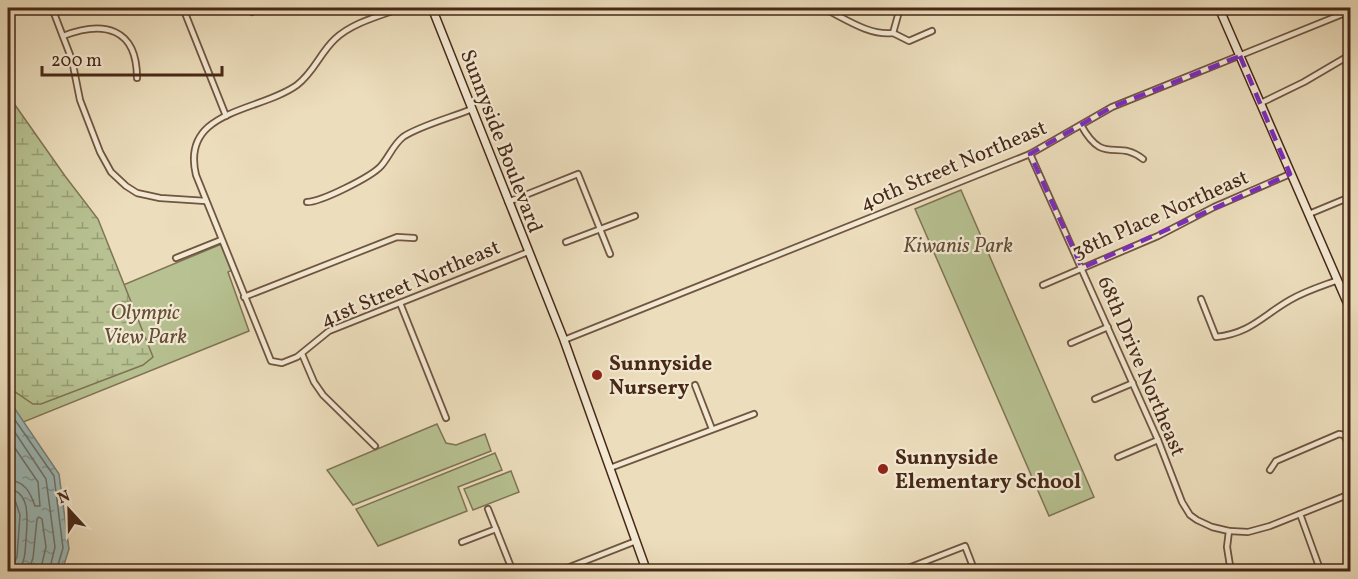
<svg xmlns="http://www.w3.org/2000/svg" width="1358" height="579" viewBox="0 0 1358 579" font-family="Vollkorn,serif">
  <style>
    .green { fill: #b7c191; stroke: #7f7454; stroke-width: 1.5 }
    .wetland { fill: url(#wetland-marsh); stroke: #7f7454; stroke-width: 1.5 }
    .water { fill: url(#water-ripples); stroke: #798078; stroke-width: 1.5 }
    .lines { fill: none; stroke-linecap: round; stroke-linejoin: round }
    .shore { stroke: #717168; stroke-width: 1.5 }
    .street-casing { stroke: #705540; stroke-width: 8 }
    .secondary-casing { stroke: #472817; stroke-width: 10 }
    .street { stroke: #f3e9d3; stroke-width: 4.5 }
    .secondary { stroke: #f3e9d3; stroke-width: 7 }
    .marked { fill: none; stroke: #7b2cbf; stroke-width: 4.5; stroke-dasharray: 12 8; stroke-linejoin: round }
    .poi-dot { fill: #8f2418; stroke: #f3e9d3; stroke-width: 2 }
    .labels { text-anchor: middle; stroke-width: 4.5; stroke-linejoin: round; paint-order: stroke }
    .street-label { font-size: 21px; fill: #472817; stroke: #f3e9d3 }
    .park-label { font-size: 21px; font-style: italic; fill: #634e36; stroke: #f3e9d3 }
    .poi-label { font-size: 21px; font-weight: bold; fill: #472817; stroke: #f3e9d3; text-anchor: start }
  </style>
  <defs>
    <pattern id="wetland-marsh" width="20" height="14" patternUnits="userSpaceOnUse" patternTransform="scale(1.5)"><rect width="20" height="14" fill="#b7c191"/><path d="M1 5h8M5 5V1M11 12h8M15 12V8" fill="none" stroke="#979d75"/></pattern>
    <pattern id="water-ripples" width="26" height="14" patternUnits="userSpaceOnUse" patternTransform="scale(1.5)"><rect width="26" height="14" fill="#9bbab9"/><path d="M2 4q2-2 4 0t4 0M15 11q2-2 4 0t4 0" fill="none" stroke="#809795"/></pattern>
  </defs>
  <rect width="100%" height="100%" fill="#ecddbc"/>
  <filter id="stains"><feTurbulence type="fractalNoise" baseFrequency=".00333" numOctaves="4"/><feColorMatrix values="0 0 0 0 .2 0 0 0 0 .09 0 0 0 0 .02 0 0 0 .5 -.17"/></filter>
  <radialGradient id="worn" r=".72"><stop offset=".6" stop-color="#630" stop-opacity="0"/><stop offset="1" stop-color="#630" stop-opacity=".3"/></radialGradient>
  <g class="green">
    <path d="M961,190L1094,497L1049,516L915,209Z"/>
    <path d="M224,243L234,269L228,272L249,331L21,423L8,412V333Z"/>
    <path d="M437,424L446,443L456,445L485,434L491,451L353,505L327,470Z"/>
    <path d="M495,453L502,470L458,487L467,511L378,546L356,509Z"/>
    <path d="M511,471L519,492L473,510L464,489Z"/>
  </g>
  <path class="wetland" d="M8,95L65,176L98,219L153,357L143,365L41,404H33L8,387Z"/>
  <path class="water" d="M8,404L13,406L59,474L69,549L62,571H8L11,555L14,515L8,495Z"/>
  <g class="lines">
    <g class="shore">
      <path d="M8,410L54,476L63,548L56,572"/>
      <path d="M8,422L46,479L55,547L49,572"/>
      <path d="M8,438L38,482L40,506H35C30,492 25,481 8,480"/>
      <path d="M8,489C32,491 27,523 26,540C25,548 26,557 22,564C20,569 16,570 11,572"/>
      <path d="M8,497L15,500L20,515L17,557L14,563L8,564"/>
      <path d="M28,572L33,558L37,519L39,517L42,519L46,547L40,572"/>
    </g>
    <g class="street-casing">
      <g id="street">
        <path d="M52,8L72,60L80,100L100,152L111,172L126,186L137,193L160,198L206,201"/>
        <path d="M183,8L226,116"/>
        <path d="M250,8L252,12"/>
        <path d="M401,8C379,16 352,23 335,39C320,53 314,72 297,85C260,112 180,109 196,175L271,361L282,363L297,357L329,331L528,252"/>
        <path d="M823,8C844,18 869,36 893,33L900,8"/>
        <path d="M11,9L12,8"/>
        <path d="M893,33L909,41L932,31"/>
        <path d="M63,36C104,20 137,28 137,78"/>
        <path d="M1261,103L1304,82L1350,55"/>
        <path d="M1081,125C1104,167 1117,138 1143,159"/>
        <path d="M1030,154L1158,440L1182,502L1190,515L1197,520L1212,527L1229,531L1227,547L1231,572"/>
        <path d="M307,202C321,202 371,177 381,166C389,157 393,145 403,137C419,126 453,117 472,109"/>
        <path d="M508,202L578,174L610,254"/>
        <path d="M1309,214L1350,197"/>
        <path d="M566,242L635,216"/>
        <path d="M176,258L221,240"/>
        <path d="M1043,285L1158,236L1214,207L1290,174"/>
        <path d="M244,297L397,237L414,238"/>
        <path d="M1201,299L1216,337C1251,333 1262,316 1290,300C1305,291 1322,286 1338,280"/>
        <path d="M400,303L446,418"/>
        <path d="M564,340L1030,154L1112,107L1350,11"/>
        <path d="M1071,343L1108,327"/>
        <path d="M302,354L314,382L323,395L375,446"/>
        <path d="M695,385L712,429"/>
        <path d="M1095,399L1133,383"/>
        <path d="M1118,457L1158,440"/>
        <path d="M610,468L754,414"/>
        <path d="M1270,470L1276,461L1339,434L1344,435L1350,447"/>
        <path d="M488,509L513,572"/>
        <path d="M1300,514L1321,572"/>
        <path d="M1229,531L1248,532L1270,526L1350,494"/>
        <path d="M462,542L496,529"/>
        <path d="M557,572L636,541"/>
        <path d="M898,572L965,546L975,572"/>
      </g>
    </g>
    <g class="secondary-casing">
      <g id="secondary">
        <path d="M432,8L564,340L647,572"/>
        <path d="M1219,8L1350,309"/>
      </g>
    </g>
    <use href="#street" class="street"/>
    <use href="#secondary" class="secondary"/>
  </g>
  <path class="marked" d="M1240,56L1290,174L1082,268L1030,154L1112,107Z"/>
  <g class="poi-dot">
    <circle cx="597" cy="375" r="6"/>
    <circle cx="883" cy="469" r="6"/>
  </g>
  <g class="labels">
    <g class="street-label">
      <text transform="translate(502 141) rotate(69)" y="7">Sunnyside Boulevard</text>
      <text transform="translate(953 165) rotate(-23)" y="7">40th Street Northeast</text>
      <text transform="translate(1160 214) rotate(-24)" y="7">38th Place Northeast</text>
      <text transform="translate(410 283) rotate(-23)" y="7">41st Street Northeast</text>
      <text transform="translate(1142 366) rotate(67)" y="7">68th Drive Northeast</text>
    </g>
    <g class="park-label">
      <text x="958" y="252">Kiwanis Park</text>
      <text x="145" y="319">Olympic<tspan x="145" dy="24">View Park</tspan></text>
    </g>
    <g class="poi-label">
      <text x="609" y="370">Sunnyside<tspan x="609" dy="24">Nursery</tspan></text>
      <text x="895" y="464">Sunnyside<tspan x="895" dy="24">Elementary School</tspan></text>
    </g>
  </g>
  <rect width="1358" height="579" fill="none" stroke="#ecddbc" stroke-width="30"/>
  <rect x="9" y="9" width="1340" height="561" fill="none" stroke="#472817" stroke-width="3"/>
  <rect x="15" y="15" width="1328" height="549" fill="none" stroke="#472817" stroke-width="1.5"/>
  <g transform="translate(69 510) rotate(338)" stroke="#f3e9d3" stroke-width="4.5" paint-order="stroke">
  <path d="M0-4.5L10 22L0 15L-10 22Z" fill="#472817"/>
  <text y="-9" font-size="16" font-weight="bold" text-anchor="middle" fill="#472817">N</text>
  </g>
  <path d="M42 66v9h180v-9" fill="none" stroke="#472817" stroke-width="3"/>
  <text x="51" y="66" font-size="18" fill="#472817" stroke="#f3e9d3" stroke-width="4.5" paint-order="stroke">200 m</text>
  <rect width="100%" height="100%" filter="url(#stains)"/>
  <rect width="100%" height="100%" fill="url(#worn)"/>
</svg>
